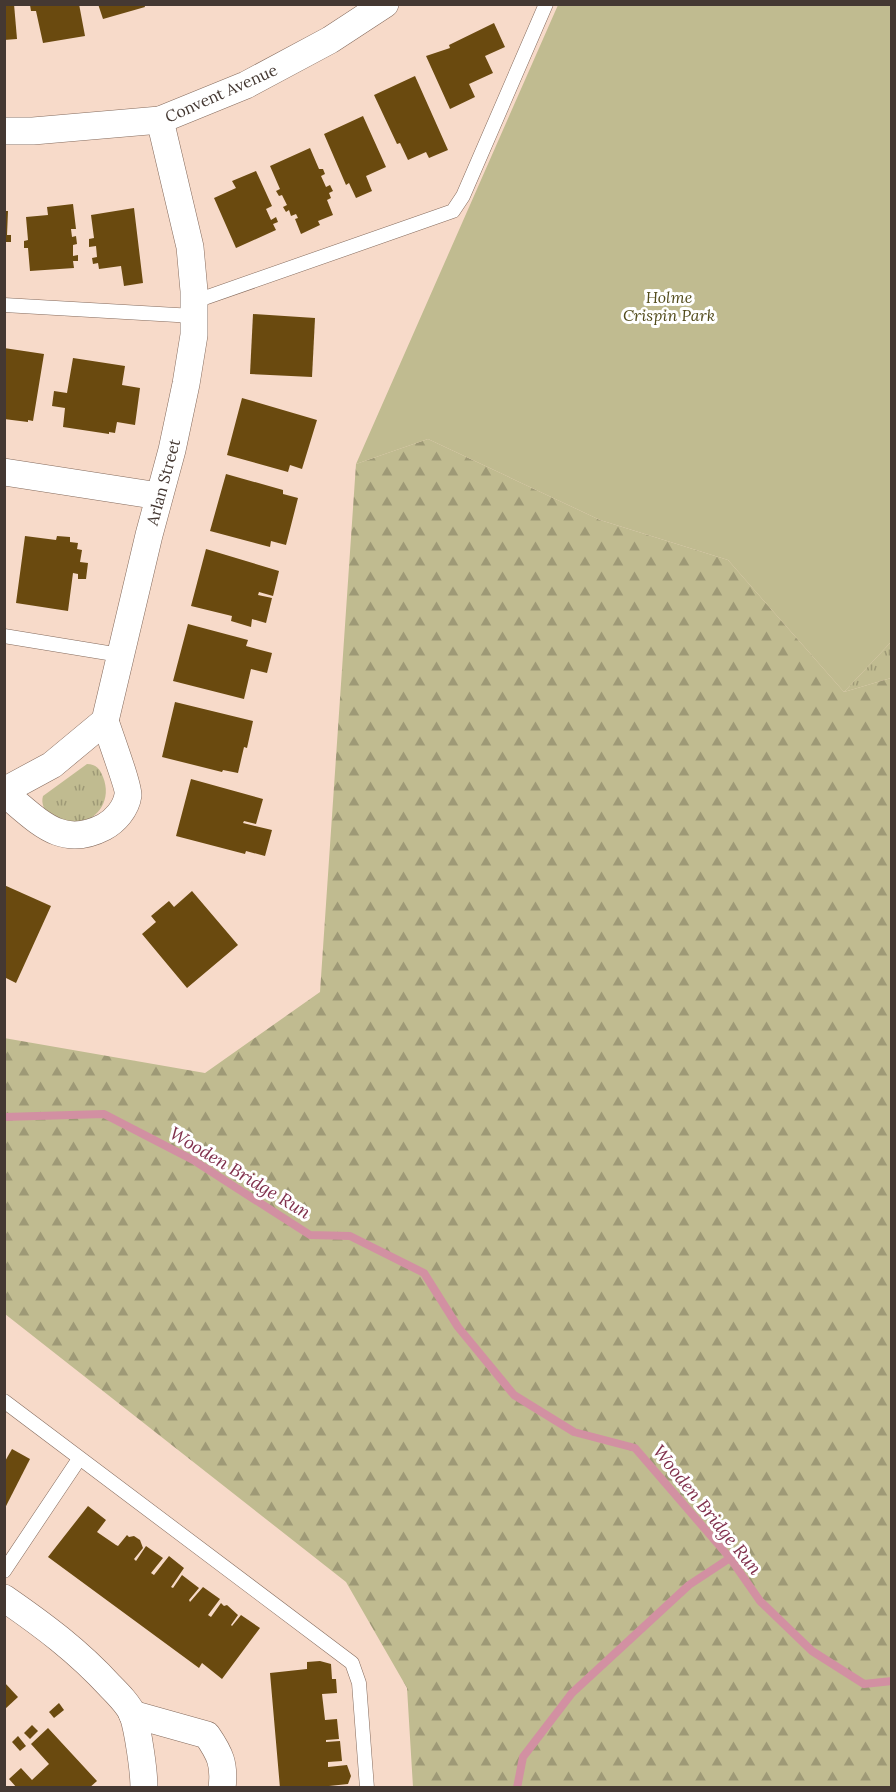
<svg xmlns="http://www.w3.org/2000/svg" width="896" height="1792" viewBox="0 0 896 1792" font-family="Lora,serif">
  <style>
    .grass { fill: url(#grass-tufts) }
    .forest { fill: url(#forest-firs) }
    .park { fill: #c0bb90 }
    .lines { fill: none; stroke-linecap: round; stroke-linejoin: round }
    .stream { stroke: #d290a2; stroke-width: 8 }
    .building { fill: #6a4a0f }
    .service-casing { stroke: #856b5d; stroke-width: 15 }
    .minor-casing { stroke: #856b5d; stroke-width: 28 }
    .service { stroke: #fff; stroke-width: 14 }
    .minor { stroke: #fff; stroke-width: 27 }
    .labels { text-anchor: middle; stroke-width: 6; stroke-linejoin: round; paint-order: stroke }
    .street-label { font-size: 16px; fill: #443832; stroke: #fff }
    .park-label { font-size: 16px; font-style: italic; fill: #524b1b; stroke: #fff }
    .water-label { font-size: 18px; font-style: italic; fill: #81314d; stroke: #fff }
  </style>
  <defs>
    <pattern id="grass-tufts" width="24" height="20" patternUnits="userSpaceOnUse" patternTransform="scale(1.5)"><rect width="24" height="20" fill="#c0bb90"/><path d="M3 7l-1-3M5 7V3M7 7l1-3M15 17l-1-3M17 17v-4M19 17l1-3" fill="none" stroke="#9e9976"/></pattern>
    <pattern id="forest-firs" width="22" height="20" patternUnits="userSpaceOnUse" patternTransform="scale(1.5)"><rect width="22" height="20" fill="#c0bb90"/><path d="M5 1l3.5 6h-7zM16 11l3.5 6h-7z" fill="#9e9976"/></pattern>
  </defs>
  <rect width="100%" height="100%" fill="#f7dac9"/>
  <g class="grass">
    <path d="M891,642V678L844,692Z"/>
    <path d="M87,764C96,764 100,769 103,777C112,799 99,819 77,824C62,827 38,813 43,796Z"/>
  </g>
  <path class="forest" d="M428,439L600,520L728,560L844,692L891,678V1787H413L407,1688L346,1582L5,1314L4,1038L205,1073L320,992L356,464Z"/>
  <path class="park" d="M558,5H891V642L844,692L728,560L600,520L428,439L356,464Z"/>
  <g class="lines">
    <g class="stream">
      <path d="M4,1117L104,1114L193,1160L310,1235L350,1236L424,1273L458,1327L514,1395L574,1432L635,1448L730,1558L760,1601L812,1651L864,1684L892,1681"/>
      <path d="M517,1788L523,1757L572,1693L689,1585L730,1558"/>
    </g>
  </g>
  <g class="building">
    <path d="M4,4H14L17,39L4,40Z"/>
    <path d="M79,4L85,36L43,43L36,11H31L30,5Z"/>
    <path d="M98,4H144L145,7L103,19Z"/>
    <path d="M494,23L505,47L485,56L493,73L469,84L475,97L450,109L426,56L450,48L449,45Z"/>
    <path d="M415,76L448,150L429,158L426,152L408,160L400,143L397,144L374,95Z"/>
    <path d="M363,116L386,167L366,176L372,191L356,198L349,183L346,185L324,134Z"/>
    <path d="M310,148L319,169H323L325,174L321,176L326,187L330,185L333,191L329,193L331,198L327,200L333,215L318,221L320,225L301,234L295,219L298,218L296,214L291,216L289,210L286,212L283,207L287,205L282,195L279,196L276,191L280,189L270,166Z"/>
    <path d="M256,171L272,206L266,209L271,220L276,217L278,222L273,224L276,230L236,248L214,198L236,188L232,181Z"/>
    <path d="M73,204L76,229H71L72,237L76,236L77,244L73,245V256L78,255V261H73L74,268L30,271L28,248H24V241L28,240L26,217L48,215L47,207Z"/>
    <path d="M134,208L143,283L124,286L121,266L99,269L98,263L93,264L92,258L97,257L96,246L89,247V239L94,238L91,215Z"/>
    <path d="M4,211H8L7,235H11V242H4Z"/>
    <path d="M253,314L315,318L312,377L250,374Z"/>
    <path d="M4,348L44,354L33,421L28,420V422L4,419Z"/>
    <path d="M73,358L125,366L122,385L140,388L135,425L117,422L115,433L109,432V434L63,427L65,408L52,406L54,391L67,393Z"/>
    <path d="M242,398L317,420L302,469L290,465L288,472L227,455Z"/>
    <path d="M226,474L283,490V494L298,498L286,545L271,541L270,547L210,531Z"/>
    <path d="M25,536L56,540L57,536L70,537V542L78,543L77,549L82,550L80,562L88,563L86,579H78V574L73,573L68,611L16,603Z"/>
    <path d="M206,549L279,571L273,596L259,592L258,595L272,598L266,623L252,619L251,627L231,621L232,616L191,606Z"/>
    <path d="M188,624L248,640L246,646L272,653L267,673L251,669L244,699L173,681Z"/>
    <path d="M175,702L253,721L247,748L244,747L238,773L223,770L222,772L162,757Z"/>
    <path d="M191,779L263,799L256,824L244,821L243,823L272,830L265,856L246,851L245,854L176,836Z"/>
    <path d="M4,885L51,906L16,983L4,977Z"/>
    <path d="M192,891L238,945L187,988L142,934L156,922L151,916L169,901L174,907Z"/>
    <path d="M12,1449L30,1459L4,1510V1463Z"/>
    <path d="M88,1506L106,1520L97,1532L116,1545L118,1546L127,1535L129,1537L134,1536L140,1540L143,1548L134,1559L136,1561L146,1546L163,1558L151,1573L154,1575L169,1556L184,1568L171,1587L173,1588L182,1575L199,1588L189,1600L190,1602L203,1587L220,1599L208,1615L211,1617L221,1603L224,1606L227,1605L238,1615L231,1625L232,1626L241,1615L260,1628L222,1679L202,1663L199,1668L48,1557Z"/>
    <path d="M320,1661L331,1664L332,1679H336L337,1693L322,1694L325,1720L337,1719L339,1739L326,1740V1742L340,1741L342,1761L328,1762V1767L347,1765L351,1776L348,1784L329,1786V1788H280L270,1673L307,1669V1662Z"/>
    <path d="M4,1682L18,1697L4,1710Z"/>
    <path d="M59,1703L64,1710L54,1718L49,1712Z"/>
    <path d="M32,1725L38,1731L30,1739L24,1733Z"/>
    <path d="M48,1728L97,1781L89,1788H17L9,1779L21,1768L32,1780L49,1764L31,1744Z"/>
    <path d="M18,1736L26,1746L20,1751L12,1742Z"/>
  </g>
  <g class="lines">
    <g class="service-casing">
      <g id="service">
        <path d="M193,302L453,211L463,196L546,4"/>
        <path d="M4,305L194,316"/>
        <path d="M4,636L120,655"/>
        <path d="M4,1401L352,1663L359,1683L367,1788"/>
        <path d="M4,1571L79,1459"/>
      </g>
    </g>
    <g class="minor-casing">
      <g id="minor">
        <path d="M4,131H33L160,120L246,85L330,40L385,4"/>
        <path d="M4,472L159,496"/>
        <path d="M4,791L52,765L105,721L149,535L172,450L186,384L194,335V291L190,247L160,120"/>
        <path d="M4,793C37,819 60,850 104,827C115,821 126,809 128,795C129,788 109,733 105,721"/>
        <path d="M4,1598C43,1625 78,1651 110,1686C118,1694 129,1705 133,1715C138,1730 144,1771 144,1788"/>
        <path d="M132,1714L207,1735C220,1754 225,1764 222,1788"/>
      </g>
    </g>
    <use href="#service" class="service"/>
    <use href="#minor" class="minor"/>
  </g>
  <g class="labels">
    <g class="street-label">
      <text transform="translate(221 93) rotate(-24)" y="6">Convent Avenue</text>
      <text transform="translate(163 482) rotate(-75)" y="6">Arlan Street</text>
    </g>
    <g class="park-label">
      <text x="669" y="303">Holme<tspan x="669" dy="18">Crispin Park</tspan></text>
    </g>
    <g class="water-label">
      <text transform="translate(240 1173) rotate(31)" y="6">Wooden Bridge Run</text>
      <text transform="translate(707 1510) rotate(51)" y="6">Wooden Bridge Run</text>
    </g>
  </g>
  <rect width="896" height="1792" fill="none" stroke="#443832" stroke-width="12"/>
</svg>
